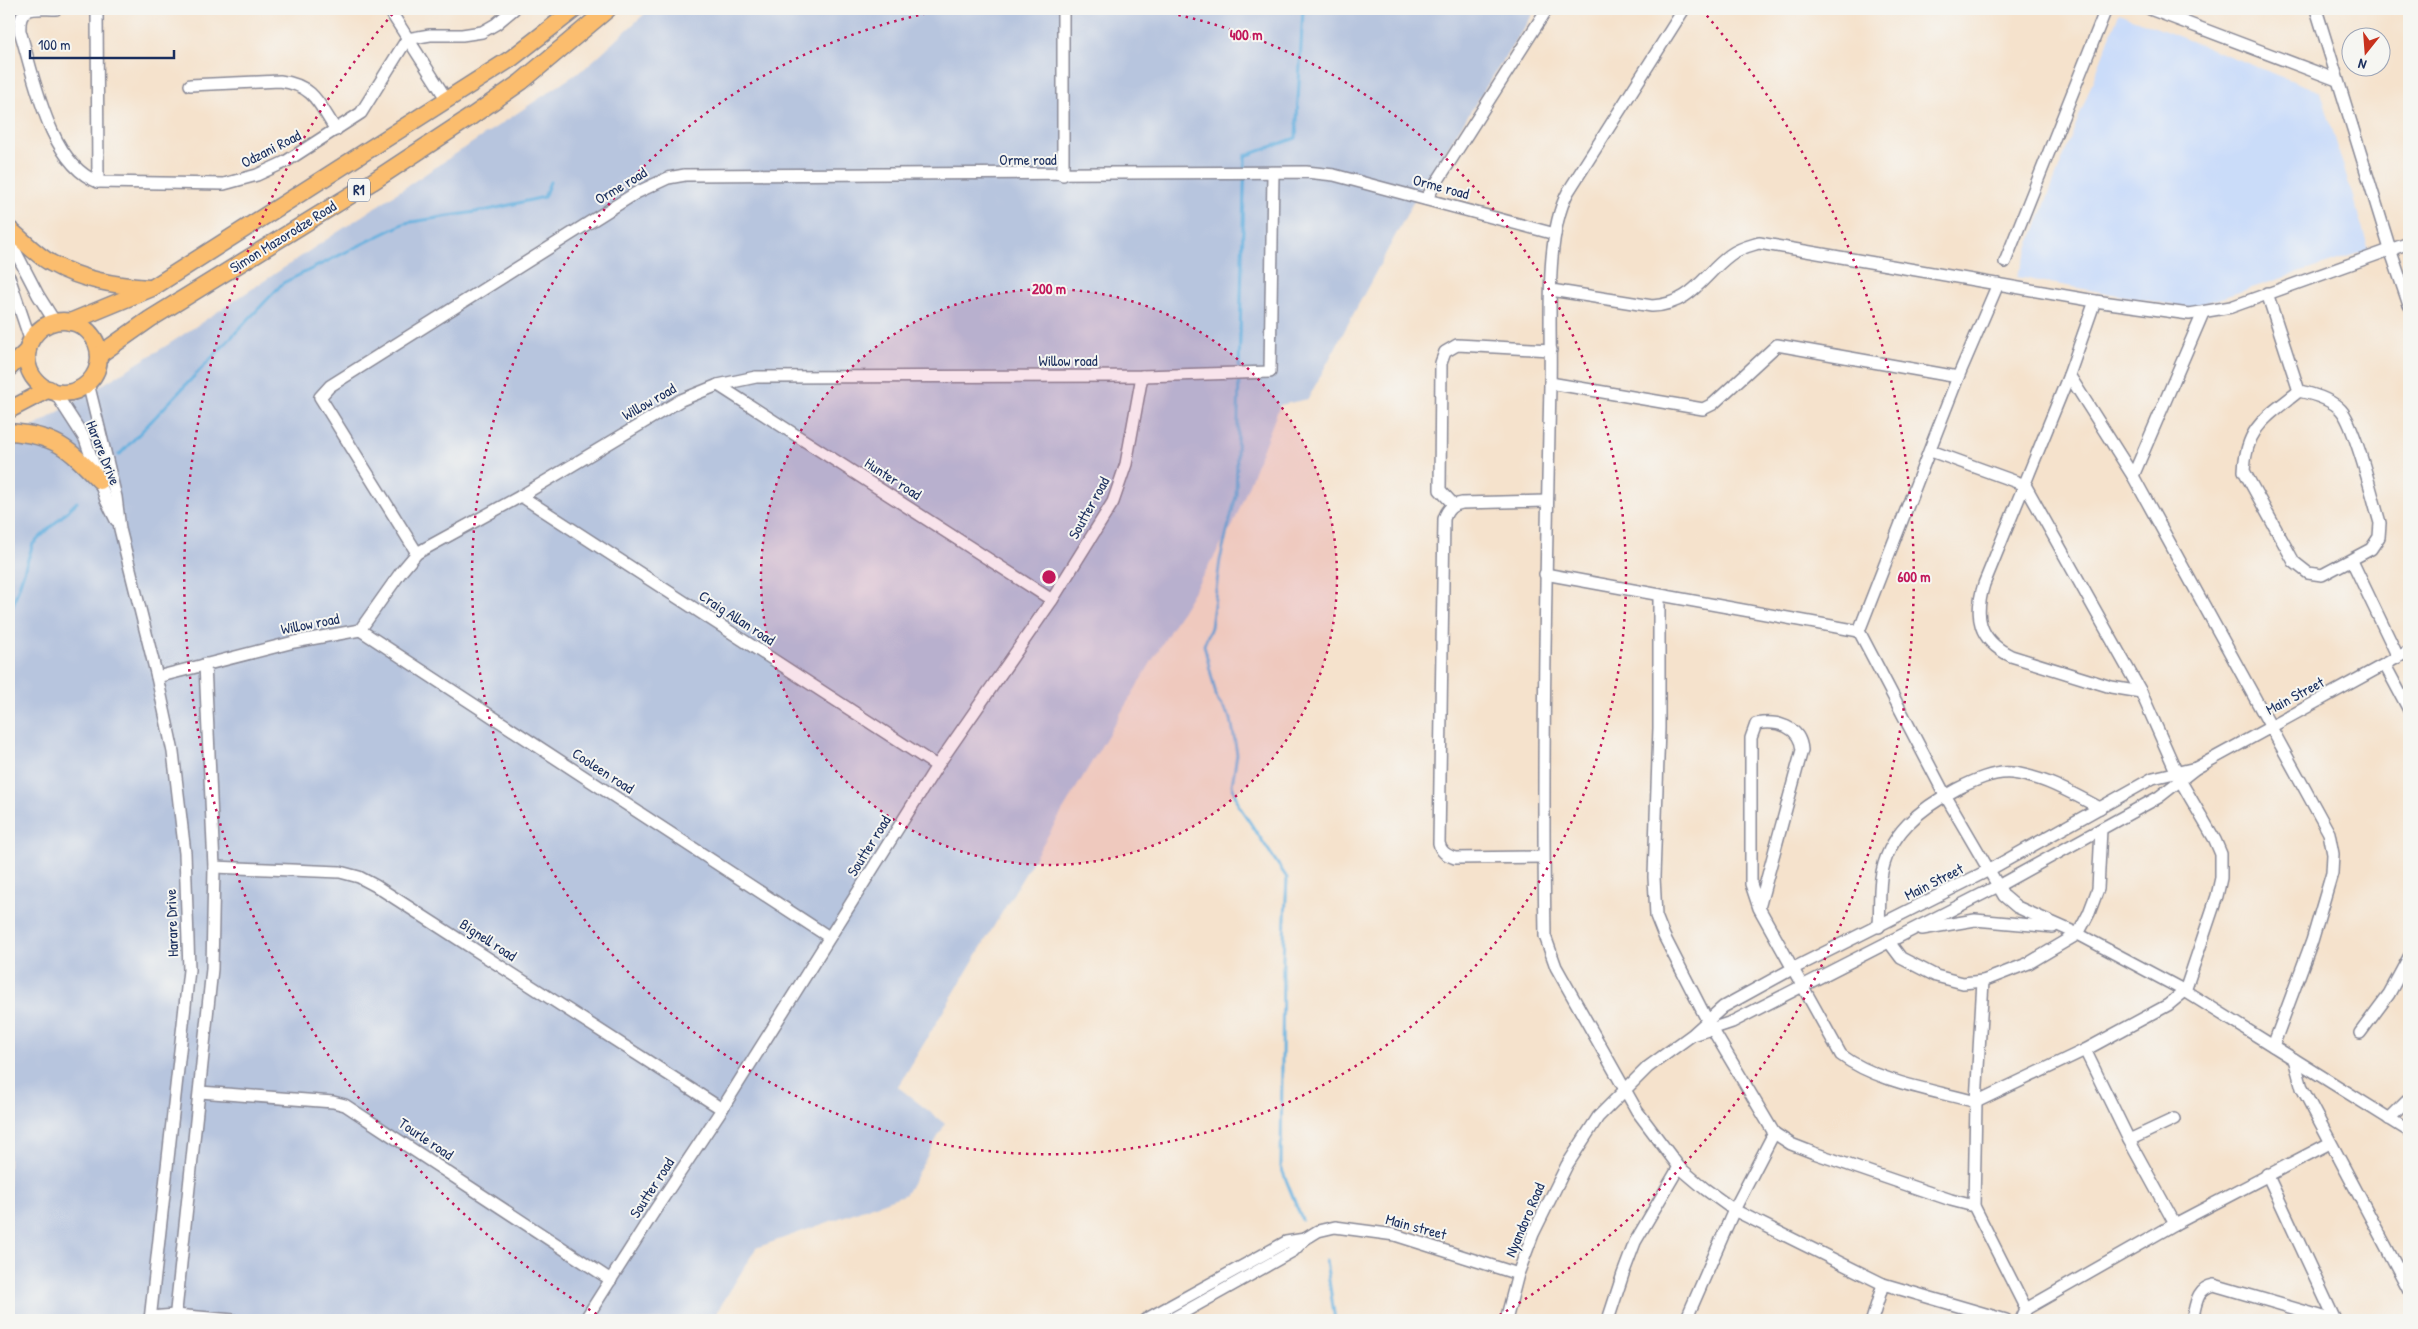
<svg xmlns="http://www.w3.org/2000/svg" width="2418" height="1329" viewBox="0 0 2418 1329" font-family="'Patrick Hand',sans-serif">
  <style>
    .built { fill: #cadcf9 }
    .industrial { fill: #b7c5de }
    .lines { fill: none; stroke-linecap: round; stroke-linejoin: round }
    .stream { stroke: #66b1df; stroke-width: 3 }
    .minor-casing { stroke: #888895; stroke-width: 14 }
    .highway-casing { stroke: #888895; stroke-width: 19 }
    .minor { stroke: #fff; stroke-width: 11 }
    .highway { stroke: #fbbd6e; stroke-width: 16 }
    .ring { fill: none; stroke: #c2185b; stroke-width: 2.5; stroke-dasharray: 2.5 5 }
    .labels { text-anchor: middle; stroke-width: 4; stroke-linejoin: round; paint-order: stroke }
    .shield { fill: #f6f6f2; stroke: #5d6b8a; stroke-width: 1 }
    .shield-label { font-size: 14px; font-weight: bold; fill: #1b2f5e }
    .street-label { font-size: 15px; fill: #1b2f5e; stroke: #f6f6f2 }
    .centre { fill: #c2185b; stroke: #f6f6f2; stroke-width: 2.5 }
    .ring-label { font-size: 15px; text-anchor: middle; font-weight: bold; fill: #c2185b; stroke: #f6f6f2; stroke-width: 4; stroke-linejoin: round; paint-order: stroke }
  </style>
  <rect width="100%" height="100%" fill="#f6f6f2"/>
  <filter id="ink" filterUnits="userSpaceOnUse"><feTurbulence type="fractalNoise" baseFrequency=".02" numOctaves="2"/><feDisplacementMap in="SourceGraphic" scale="10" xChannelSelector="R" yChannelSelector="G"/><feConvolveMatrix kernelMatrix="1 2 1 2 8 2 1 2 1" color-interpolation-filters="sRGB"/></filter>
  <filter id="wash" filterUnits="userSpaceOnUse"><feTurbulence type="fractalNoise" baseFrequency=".0096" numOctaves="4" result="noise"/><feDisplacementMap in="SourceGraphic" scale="20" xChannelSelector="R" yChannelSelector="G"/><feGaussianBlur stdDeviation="1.12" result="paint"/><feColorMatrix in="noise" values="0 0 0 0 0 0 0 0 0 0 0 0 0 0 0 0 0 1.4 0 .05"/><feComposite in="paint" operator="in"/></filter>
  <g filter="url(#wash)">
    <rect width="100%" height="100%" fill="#f5e2cc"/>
    <path class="built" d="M2119,13L2321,92L2369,250L2190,308L2017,277Z"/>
    <path class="industrial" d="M650,9H1536L1417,195L1308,399L1280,405L1233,525L898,1087L945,1124L906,1194L756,1248L712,1320H9V442L169,344L585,68Z"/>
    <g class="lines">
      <g class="stream">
        <path d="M1239,370L1245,156L1296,138L1303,9"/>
        <path d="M1239,377L1236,496L1220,560L1211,627L1204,645L1217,699L1231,719L1237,754L1232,785L1239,806L1287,878L1283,958L1281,1167L1302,1220"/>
        <path d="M119,455L283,283L405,223L488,210L544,197L550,182"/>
        <path d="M9,617L33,544L77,502"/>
        <path d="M1326,1261L1335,1320"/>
      </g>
    </g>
  </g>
  <g filter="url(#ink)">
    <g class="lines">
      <g class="minor-casing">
        <g id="minor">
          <path d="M56,9C36,9 18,4 20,31C34,76 49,164 98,182L224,184L257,175L285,162L361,113L407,39L430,35H462L482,32L496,24L514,9"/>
          <path d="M97,9L98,182"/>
          <path d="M389,9L447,100"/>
          <path d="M1063,9V175"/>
          <path d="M1684,9L1568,192C1543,239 1552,330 1550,385C1546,569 1542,752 1545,936L1556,967L1637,1111L1679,1167L1705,1189L1734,1210L1883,1284L2006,1320"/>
          <path d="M2150,9L2337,80"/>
          <path d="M2316,9L2390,249L2409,305"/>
          <path d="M190,85L280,81C314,85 319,104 336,130"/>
          <path d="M1426,199L1547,9"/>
          <path d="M9,239L38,295L55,322"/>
          <path d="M2005,262L2106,9"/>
          <path d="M9,277L31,342"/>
          <path d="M1551,290L1652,306C1692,304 1702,276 1730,255C1739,248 1749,246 1759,243L2095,301L2189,314L2231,307L2409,243"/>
          <path d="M2267,293L2299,391"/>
          <path d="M2095,301L2069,375L1984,584C1974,616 1978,640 2011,656L2111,687L2141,692"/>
          <path d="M2069,375L2133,476L2329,833L2333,854L2332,873L2312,941L2273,1046"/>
          <path d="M88,383L116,497L120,529L157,677L173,752L185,853L189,970L150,1320"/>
          <path d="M1550,383L1703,409L1713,404L1777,345L1958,377"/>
          <path d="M718,385L1052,600"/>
          <path d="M54,391L85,439L106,500L116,520"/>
          <path d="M2299,391C2313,394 2331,399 2341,410C2355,425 2373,499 2380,523L2379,537L2371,549L2322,575L2308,573L2294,562L2244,471C2246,426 2267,417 2299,391Z"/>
          <path d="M2133,476L2203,313"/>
          <path d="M521,496L937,766"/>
          <path d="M1454,505L1440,490L1441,363L1445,352L1457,345L1551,350"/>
          <path d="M417,553L320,397L330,386L636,193L668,178L685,175L1306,172L1334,175L1555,234"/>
          <path d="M2352,561L2398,657"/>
          <path d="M1545,574L1859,631L1945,795L2004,896L2017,907L2078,934L2185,991L2409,1131"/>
          <path d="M1659,595V728L1654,877L1656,916L1664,936L1707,1020L1774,1133L1791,1144L1814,1153L1951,1200L1974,1206"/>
          <path d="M360,630L829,937"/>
          <path d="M1859,631L1958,377L1998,284"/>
          <path d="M2385,665L2409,710"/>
          <path d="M157,677L294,642L360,630L401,572L417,553L521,496L681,400L718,385L756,377L1142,376L1270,372L1273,174"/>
          <path d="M1543,857L1455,858C1446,855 1441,852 1439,843L1444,519C1447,509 1452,505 1462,503L1547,501"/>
          <path d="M214,867L340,872L359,877L376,886L722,1109"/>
          <path d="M1759,908L1802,750C1800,726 1777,720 1756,724L1751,738V884L1759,908L1841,1055C1877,1082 1933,1090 1976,1102L2085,1050L2168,1005L2185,991L2217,896L2221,878V854L2215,840L2180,780L2141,692L2025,485L1931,451"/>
          <path d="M1879,927C1880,911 1879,894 1881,878C1887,834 1921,808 1957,789C1973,781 1994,771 2012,773C2042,776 2074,794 2100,808"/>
          <path d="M1922,929L1975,920L2053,927"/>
          <path d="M1889,942L1901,958L1936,976L1963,983L1983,981L2029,963L2078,934L2089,913L2098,889L2101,829"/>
          <path d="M1983,981L1976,1102L1974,1206L2026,1309L2021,1320"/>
          <path d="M2360,1033L2389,994L2409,957"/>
          <path d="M1696,1034L1732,1022L1998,886L2159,797L2196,768L2409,651"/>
          <path d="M2085,1050L2129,1140L2175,1224"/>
          <path d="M2294,1059L2302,1088L2409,1290"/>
          <path d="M200,1092L333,1102L345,1105L611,1280"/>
          <path d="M2389,1119L2409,1099"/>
          <path d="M2129,1140L2174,1119"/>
          <path d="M2267,1174L2335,1320"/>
          <path d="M2026,1309L2175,1224L2330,1143"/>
          <path d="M150,1317L175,1315L233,1320"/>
          <path d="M175,1320L212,969L214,867L205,664"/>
          <path d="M585,1320L655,1210L722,1109L937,766L1052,600L1113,502L1126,464L1142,376"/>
          <path d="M1145,1320L1286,1242L1305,1239"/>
          <path d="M1170,1320L1293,1251L1305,1239L1318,1231L1335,1227L1395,1235L1518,1274"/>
          <path d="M1506,1320L1518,1274L1533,1234L1567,1165L1598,1117L1648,1067L1692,1035L1723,1007L1792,969L1989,870L2153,778L2196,768"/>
          <path d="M1608,1320L1623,1274L1635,1242L1679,1167"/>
          <path d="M1686,1320L1734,1210L1774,1133"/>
          <path d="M1872,1320L1883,1284"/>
          <path d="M2192,1320C2196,1305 2196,1288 2214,1285L2334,1320"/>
        </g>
      </g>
      <g class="highway-casing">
        <g id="highway">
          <path d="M9,229C23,240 36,255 51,263C81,280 114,285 148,288"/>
          <circle cx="63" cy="357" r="36"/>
          <path d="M70,322L152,288L512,58L575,9"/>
          <path d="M99,355L150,319L372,182L472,116L521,82L608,9"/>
          <path d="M9,368L28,350"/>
          <path d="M9,410L49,389"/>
          <path d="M9,432C56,435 68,448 100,481"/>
        </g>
      </g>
      <use href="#minor" class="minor"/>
      <use href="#highway" class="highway"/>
    </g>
  </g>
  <circle cx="1049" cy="577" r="288" fill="#c2185b" fill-opacity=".12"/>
  <g class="ring">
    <circle cx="1049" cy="577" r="288"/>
    <path d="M1149 9A577 577 0 1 1 949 9"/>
    <path d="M603 1318A865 865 0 0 1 396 10M1702 10A865 865 0 0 1 1495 1318"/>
  </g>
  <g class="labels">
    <rect class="shield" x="348" y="178.5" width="22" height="23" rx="4"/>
    <g class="shield-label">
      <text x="359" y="195">R1</text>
    </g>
    <g class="street-label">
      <text transform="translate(271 149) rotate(-27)" y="5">Odzani Road</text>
      <text x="1028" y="165">Orme road</text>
      <text transform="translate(621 186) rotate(-31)" y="5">Orme road</text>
      <text transform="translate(1441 187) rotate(15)" y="5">Orme road</text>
      <text transform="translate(283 237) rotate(-32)" y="5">Simon Mazorodze Road</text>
      <text x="1068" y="366">Willow road</text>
      <text transform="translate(649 402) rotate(-30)" y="5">Willow road</text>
      <text transform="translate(103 453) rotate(68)" y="5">Harare Drive</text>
      <text transform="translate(893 479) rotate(33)" y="5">Hunter road</text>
      <text transform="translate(1089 508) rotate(-61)" y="5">Soutter road</text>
      <text transform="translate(737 618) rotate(33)" y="5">Craig Allan road</text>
      <text transform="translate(310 624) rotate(-11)" y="5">Willow road</text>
      <text transform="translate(2295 696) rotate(-28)" y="5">Main Street</text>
      <text transform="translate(603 771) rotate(33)" y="5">Cooleen road</text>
      <text transform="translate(869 846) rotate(-58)" y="5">Soutter road</text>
      <text transform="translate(1934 882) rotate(-27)" y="5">Main Street</text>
      <text transform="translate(172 923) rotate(-92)" y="5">Harare Drive</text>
      <text transform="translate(488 940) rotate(33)" y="5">Bignell road</text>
      <text transform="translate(426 1139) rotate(34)" y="5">Tourle road</text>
      <text transform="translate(652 1188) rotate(-57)" y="5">Soutter road</text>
      <text transform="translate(1525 1220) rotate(-67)" y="5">Nyandoro Road</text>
      <text transform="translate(1416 1227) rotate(15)" y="5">Main street</text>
    </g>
  </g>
  <circle cx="1049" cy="577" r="8" class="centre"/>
  <g class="ring-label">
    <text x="1246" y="40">400 m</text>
    <text x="1049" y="294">200 m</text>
    <text x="1914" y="582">600 m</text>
  </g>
  <rect width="2418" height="1329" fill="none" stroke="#f6f6f2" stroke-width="30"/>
  <g transform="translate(2366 52) rotate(197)"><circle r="24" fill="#f6f6f2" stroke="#9ea6b7"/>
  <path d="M0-4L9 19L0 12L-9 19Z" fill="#c8321e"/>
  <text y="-8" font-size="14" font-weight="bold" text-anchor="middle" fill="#1b2f5e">N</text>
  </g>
  <path d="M30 50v8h144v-8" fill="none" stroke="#1b2f5e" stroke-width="2.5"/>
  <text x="38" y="50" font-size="15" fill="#1b2f5e" stroke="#f6f6f2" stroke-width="4" paint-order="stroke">100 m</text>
</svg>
